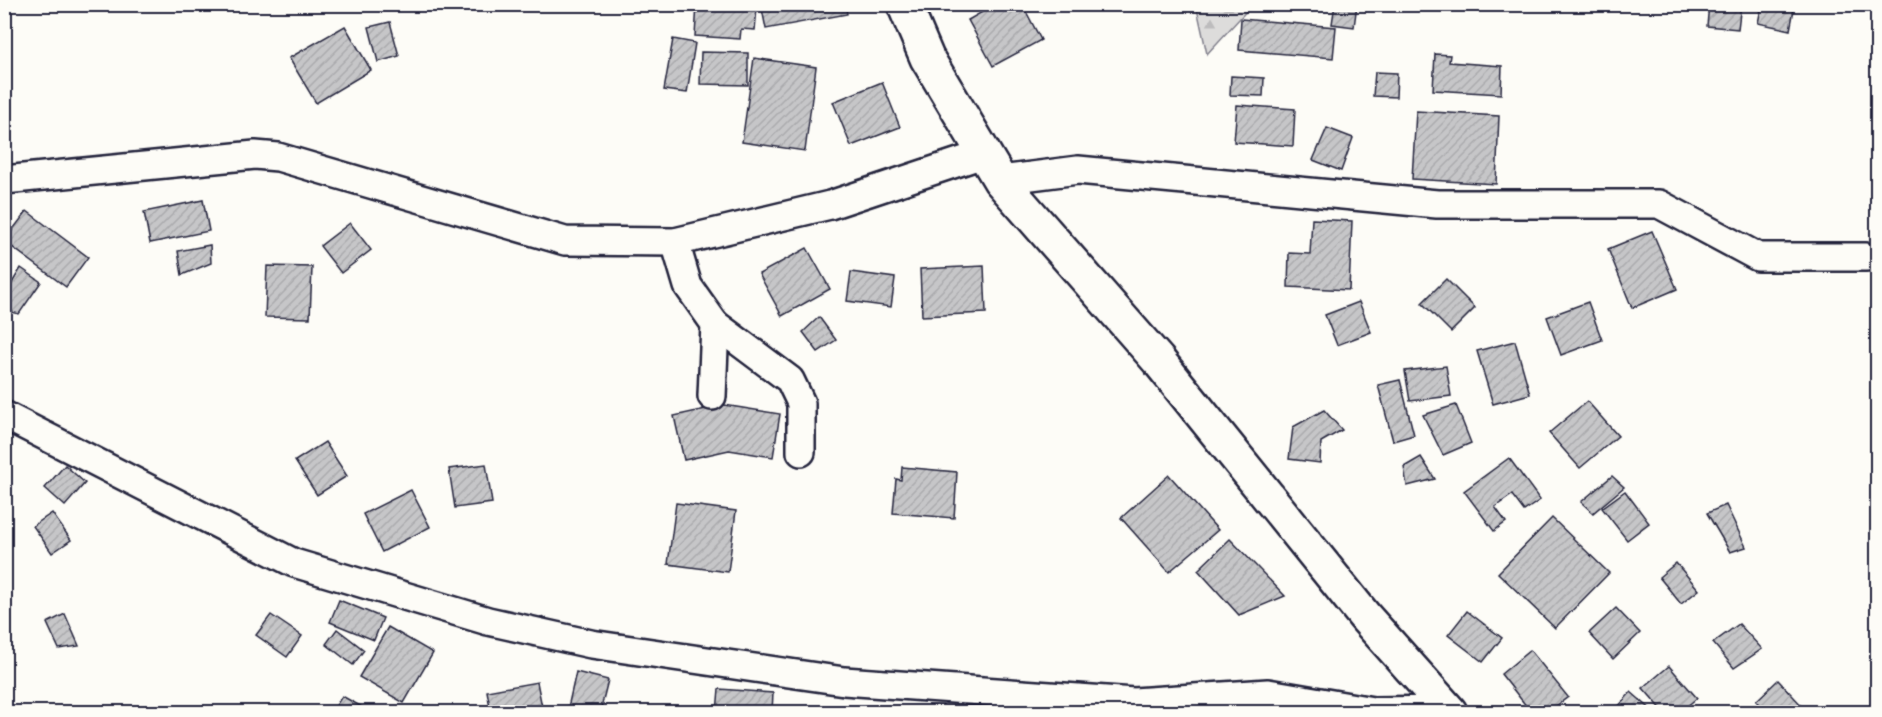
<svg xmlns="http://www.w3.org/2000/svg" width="1882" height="717" viewBox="0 0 1882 717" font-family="Mynerve,sans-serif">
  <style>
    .forest { fill: url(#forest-firs); stroke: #807f8b; stroke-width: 1.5 }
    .building { fill: url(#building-hatch); stroke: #22223b; stroke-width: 1.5 }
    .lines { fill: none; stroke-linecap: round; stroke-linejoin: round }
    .minor-casing { stroke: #22223b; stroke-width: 32 }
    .major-casing { stroke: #22223b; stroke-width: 38 }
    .minor { stroke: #fdfcf7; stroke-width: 27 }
    .major { stroke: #fdfcf7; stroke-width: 33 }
  </style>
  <defs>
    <pattern id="forest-firs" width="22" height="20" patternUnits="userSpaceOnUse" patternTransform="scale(1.5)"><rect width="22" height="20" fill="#dddcdb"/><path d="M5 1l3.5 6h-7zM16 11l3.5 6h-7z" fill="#bdbcbd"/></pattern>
    <pattern id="building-hatch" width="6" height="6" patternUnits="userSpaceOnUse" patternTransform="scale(1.5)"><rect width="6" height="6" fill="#c6c6c8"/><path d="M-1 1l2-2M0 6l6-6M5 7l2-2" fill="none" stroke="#aaaaad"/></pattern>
  </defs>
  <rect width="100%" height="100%" fill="#fdfcf7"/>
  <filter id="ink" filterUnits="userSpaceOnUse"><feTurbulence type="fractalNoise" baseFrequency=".0167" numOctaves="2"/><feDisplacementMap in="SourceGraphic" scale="12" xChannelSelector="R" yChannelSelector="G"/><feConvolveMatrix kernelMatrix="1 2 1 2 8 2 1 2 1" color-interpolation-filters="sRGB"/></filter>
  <g filter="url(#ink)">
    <path class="forest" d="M1196,4H1252V5L1207,54Z"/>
    <g class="building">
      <path d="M697,4L757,8L755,30L741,29L740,39L695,36Z"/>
      <path d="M761,4H845L847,14L766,29Z"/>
      <path d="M992,4H1022L1041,40L993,66L968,20L993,6Z"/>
      <path d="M1335,4H1357L1354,27L1332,24Z"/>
      <path d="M1709,4H1741L1738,29L1707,26Z"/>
      <path d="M1762,4H1795L1790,30L1758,23Z"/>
      <path d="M1241,19L1336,27L1333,58L1239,50Z"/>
      <path d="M390,22L399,56L378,62L369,27Z"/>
      <path d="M345,26L371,70L316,103L289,58Z"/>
      <path d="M673,39L695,43L687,93L664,90Z"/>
      <path d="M701,52L748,53V85L700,84Z"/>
      <path d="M1435,54L1450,55L1449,62L1502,66L1501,94L1433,90Z"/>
      <path d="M754,58L816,67L805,151L742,142Z"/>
      <path d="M1375,72L1397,73L1396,97L1373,96Z"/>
      <path d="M1231,76L1264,78L1263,96L1230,95Z"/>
      <path d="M882,82L900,127L851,146L833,102Z"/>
      <path d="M1237,105L1295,109L1293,146L1234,142Z"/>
      <path d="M1416,111L1499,116L1496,184L1412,179Z"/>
      <path d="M1327,128L1353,138L1341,171L1313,160Z"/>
      <path d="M203,200L209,231L150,243L144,212Z"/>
      <path d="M27,211L88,257L66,287L4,241Z"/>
      <path d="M1312,219L1352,221L1349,290L1288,287L1289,253L1310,254Z"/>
      <path d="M350,223L371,250L341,273L320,246Z"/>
      <path d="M1652,231L1677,289L1632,308L1608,249Z"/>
      <path d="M210,245L211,263L182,275L178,251Z"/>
      <path d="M807,248L830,289L782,316L759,274Z"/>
      <path d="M267,266L312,267L310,318L265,317Z"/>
      <path d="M984,266L986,313L922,316L920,269Z"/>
      <path d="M21,268L41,282L19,314L4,310V296Z"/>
      <path d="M851,272L895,278L891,307L847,301Z"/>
      <path d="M1446,279L1475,308L1451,332L1422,303Z"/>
      <path d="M1359,302L1371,332L1337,345L1325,315Z"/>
      <path d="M1588,302L1602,340L1561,355L1547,317Z"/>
      <path d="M819,317L836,340L818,352L803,332Z"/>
      <path d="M1515,341L1530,394L1493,404L1477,351Z"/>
      <path d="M1446,366L1451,396L1410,401L1405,371Z"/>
      <path d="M1400,380L1414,435L1393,441L1378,385Z"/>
      <path d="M1587,401L1618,436L1580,468L1549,433Z"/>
      <path d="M724,405L780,414L773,457L729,450L684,460L674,416Z"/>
      <path d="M1456,405L1471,443L1443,455L1423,415Z"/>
      <path d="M1324,410L1342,430L1321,442L1320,463L1289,459L1293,427Z"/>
      <path d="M325,442L347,476L317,495L295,461Z"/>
      <path d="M1421,457L1435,479L1407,486L1404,467Z"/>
      <path d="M1509,458L1540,500L1524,511L1512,495L1495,507L1506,522L1494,531L1464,491Z"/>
      <path d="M486,464L492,503L455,508L449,469Z"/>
      <path d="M65,465L85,483L65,506L45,488Z"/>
      <path d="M902,467L957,472L954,518L893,513L896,479L901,480Z"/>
      <path d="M1169,475L1218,530L1169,572L1121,518Z"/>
      <path d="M1612,476L1624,487L1593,513L1581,502Z"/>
      <path d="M411,490L430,527L382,552L363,514Z"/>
      <path d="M1625,491L1649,523L1627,540L1602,508Z"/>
      <path d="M676,503L736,511L728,572L668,564Z"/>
      <path d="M1726,505L1746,547L1730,552L1707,513Z"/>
      <path d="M52,513L71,540L52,553L33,526Z"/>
      <path d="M1552,518L1609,573L1555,628L1498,573Z"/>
      <path d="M1230,539L1285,596L1239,615L1198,570Z"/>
      <path d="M1676,563L1699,590L1681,604L1659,577Z"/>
      <path d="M339,600L383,618L374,640L330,622Z"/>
      <path d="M1616,608L1640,633L1613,659L1589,633Z"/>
      <path d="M1467,611L1502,638L1483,662L1448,635Z"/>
      <path d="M65,614L79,646L59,649L47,623Z"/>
      <path d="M271,615L302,636L287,657L256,635Z"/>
      <path d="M1739,624L1762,649L1734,668L1713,643Z"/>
      <path d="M388,627L433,653L404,703L359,677Z"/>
      <path d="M337,629L364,650L353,665L326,644Z"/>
      <path d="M1530,650L1568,697L1548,712H1531L1501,674Z"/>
      <path d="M1669,666L1697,698L1680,712H1664L1643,688Z"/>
      <path d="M576,672L608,680L600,712H567Z"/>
      <path d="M1778,680L1806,710L1803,712H1766L1756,701Z"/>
      <path d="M537,682L543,712H491L487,691Z"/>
      <path d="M719,689L773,693L772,712H717Z"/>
      <path d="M1631,692L1654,712H1624L1618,707Z"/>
      <path d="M342,696L371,712H332Z"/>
    </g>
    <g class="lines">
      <g class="minor-casing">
        <g id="minor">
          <path d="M4,180L255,155L278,157L565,241L675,242L830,205L983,154"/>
          <path d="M1000,180L1078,170L1437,204H1659L1758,257H1866"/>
          <path d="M675,242L688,286L715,324L712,396"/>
          <path d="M715,324L790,380L801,403V452"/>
          <path d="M4,415L294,563L488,621L591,644L844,681L1134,702L1268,693L1373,711L1448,710"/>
        </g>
      </g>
      <g class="major-casing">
        <path id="major" d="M904,4L927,58L1000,180L1158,360L1366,618L1450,712"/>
      </g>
      <use href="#minor" class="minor"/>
      <use href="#major" class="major"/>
    </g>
  </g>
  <rect width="1882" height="717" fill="none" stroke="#fdfcf7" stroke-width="24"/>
  <rect x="12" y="12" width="1858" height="693" fill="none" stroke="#22223b" stroke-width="2" filter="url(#ink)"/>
</svg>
